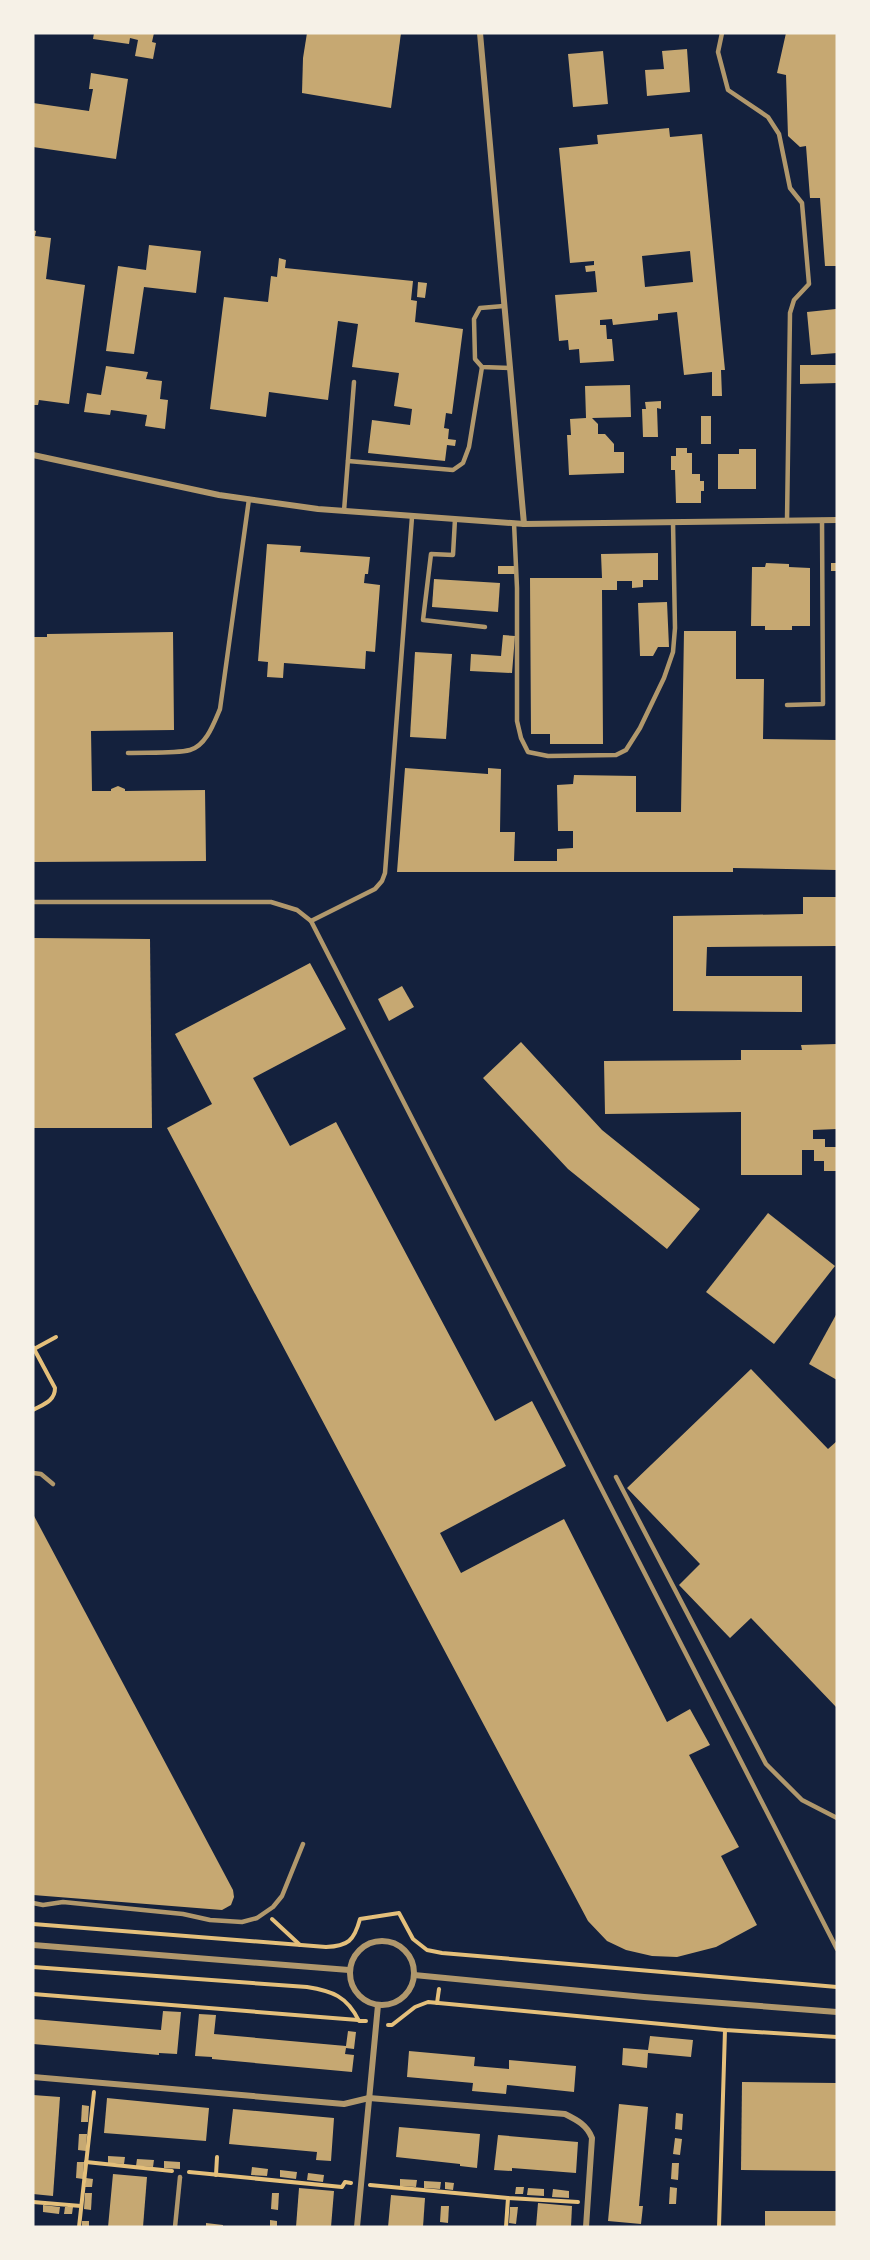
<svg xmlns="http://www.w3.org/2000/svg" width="870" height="2260" viewBox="0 0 870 2260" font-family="'Nunito Sans',sans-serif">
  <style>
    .building { fill: #c6a872; fill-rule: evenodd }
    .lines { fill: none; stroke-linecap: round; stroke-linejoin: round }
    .path { stroke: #e5c07b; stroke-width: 4 }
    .service { stroke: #b1986c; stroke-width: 4.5 }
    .minor { stroke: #b1986c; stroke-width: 6 }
  </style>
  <rect width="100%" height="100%" fill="#14213d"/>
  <g class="building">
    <path d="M94,33H154L152,42L156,43L153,59L135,56L138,40L130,38L129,44L93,39Z"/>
    <path d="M307,33H401L391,108L302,93L303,58Z"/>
    <path d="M786,33H837V266H825L820,198H810L806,146L800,147L788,136L786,75L777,73Z"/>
    <path d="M687,49L690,92L647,96L645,70L664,69L662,51Z"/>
    <path d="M603,51L608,104L573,107L568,54Z"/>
    <path d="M91,73L128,79L116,159L33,147V103L89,111L93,89H89Z"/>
    <path d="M669,128L670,137L702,134L725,370H721L722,396H712V372L684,375L677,312L658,314V320L613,325L612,319L600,320V325H606L607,339H612L614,361L580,363L579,349L569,350L568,340L559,341L555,295L597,292L595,271L586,272L585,266L594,265V261L570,263L559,148L598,144L597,135ZM690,251L693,282L645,287L642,256Z"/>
    <path d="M33,230L36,231L35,236L51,238L46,279L85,285L69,404L39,400L38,405H33Z"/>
    <path d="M149,245L201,251L196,293L144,287L134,354L106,351L118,266L146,270Z"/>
    <path d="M279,258L286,260L285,268L413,281L411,300L417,301L415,322L463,329L452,414L446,413L444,428L449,429L448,439L456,440L455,446L447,445L445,461L368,453L372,420L410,425L412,409L394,406L399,373L352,367L358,324L338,321L328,400L269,392L266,417L210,409L224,297L268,302L271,276L277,277Z"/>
    <path d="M418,282L427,283L425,298L417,297Z"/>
    <path d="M836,309L837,353L811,355L807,312Z"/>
    <path d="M800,365H837V383L800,384Z"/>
    <path d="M106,366L148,372L146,379L162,381L160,399L168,400L165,429L145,426L147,415L111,410L110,415L84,412L87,393L101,395Z"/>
    <path d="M630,385L631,417L592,418L598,424V434H605L614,444V452H624V473L569,475L567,435H571L570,419L586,418L585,386Z"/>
    <path d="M661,401V409L657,408L658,437H643L642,409H646L645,402Z"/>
    <rect x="701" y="416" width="10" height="28"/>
    <path d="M676,448H687V453H692V474H700V481H704V491H701V503H676L675,470H671V456H676Z"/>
    <path d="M739,449H756V489H718V454H739Z"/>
    <path d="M267,544L301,546L300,552L370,557L368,574H365L364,583L380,585L375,652L366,651L365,669L284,663L283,678L267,677L268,662L258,661Z"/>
    <path d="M658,553V580H643V587L632,588V581H617V590H602L603,744H550V734H531L530,578H602L601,554Z"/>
    <path d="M766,563L789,564V567L810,568V626H792V630H765V626H751L752,567H765Z"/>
    <rect x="831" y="563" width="6" height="8"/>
    <rect x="498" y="566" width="17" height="8"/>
    <path d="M434,579L500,583L498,612L432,607Z"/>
    <path d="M667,602L669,647H658L653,656H640L638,603Z"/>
    <path d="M684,631H736V679H764L763,739L837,740V870L733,868V872H397L405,768L488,774V768L501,769L500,832H515L514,861H557V849L573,848V831H558L557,785L573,784L574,775L636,776V812H681Z"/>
    <path d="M173,632L174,730L91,731L92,791H111V789L118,786L125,789V791L205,790L206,861L33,862V637H47V634Z"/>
    <path d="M503,635L515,636L512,673L470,671L471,654L501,656Z"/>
    <path d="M415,652L452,654L446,739L410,737Z"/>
    <path d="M803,897H837V946L707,947L706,976H802V1012L673,1011V916L803,914Z"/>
    <path d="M33,938L150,939L152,1128H33Z"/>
    <path d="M310,963L346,1029L253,1078L290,1146L336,1122L495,1421L532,1401L566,1466L440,1533L461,1573L564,1519L667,1722L690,1709L710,1745L689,1755L739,1847L721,1856L757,1925L716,1947L677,1957L652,1956L626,1950L607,1941L588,1921L167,1128L212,1104L175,1034Z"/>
    <path d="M402,986L414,1007L389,1021L378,999Z"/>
    <path d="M521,1042L602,1130L700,1209L667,1249L568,1169L483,1078Z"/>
    <path d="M837,1044V1129L813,1130V1139H825V1147H837V1171H824V1161H814V1150H802V1175H741V1112L605,1114L604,1061L741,1060V1050H802L801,1045Z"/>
    <path d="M768,1213L835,1266L774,1344L706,1292Z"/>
    <path d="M837,1313V1380L809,1364Z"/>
    <path d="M751,1369L828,1449L837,1441V1708L751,1618L730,1638L679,1585L700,1564L627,1488Z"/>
    <path d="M33,1514L233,1890L234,1897L231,1905L222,1910L33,1895Z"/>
    <path d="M163,2011L181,2012L177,2054L159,2053V2055L33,2044V2019L161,2030Z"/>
    <path d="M199,2014L216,2015L214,2034L346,2046L348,2031L356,2032L354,2049L346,2048L345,2054L354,2055L352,2072L212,2059V2057L195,2056Z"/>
    <path d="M650,2036L693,2040L691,2057L648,2053L647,2068L622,2065L623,2048L648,2050Z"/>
    <path d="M409,2051L475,2057L474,2066L509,2069V2060L576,2066L574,2092L507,2085L506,2094L472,2091L473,2083L407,2077Z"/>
    <path d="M742,2082L837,2083L836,2171L741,2170Z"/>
    <path d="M33,2095L60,2097L53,2196L33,2194Z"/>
    <path d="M107,2098L209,2108L206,2141L104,2133Z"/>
    <path d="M619,2104L648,2107L639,2206H643L641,2224L608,2221Z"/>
    <path d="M82,2105L89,2106L88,2122H81Z"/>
    <path d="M233,2109L334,2118L331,2161L316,2160L317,2152L229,2144Z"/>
    <path d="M676,2113L683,2114L682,2130L675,2129Z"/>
    <path d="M399,2127L480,2134L477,2168L460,2166V2164L396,2157Z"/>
    <path d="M79,2134H87L86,2151L78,2150Z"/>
    <path d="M498,2135L578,2142L576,2173L512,2168V2171L494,2170Z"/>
    <path d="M675,2138L682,2139L680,2155L673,2154Z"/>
    <path d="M108,2156L125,2157L124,2164L108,2163Z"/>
    <path d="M137,2159L154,2160L153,2167L136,2166Z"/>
    <path d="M164,2161L180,2162V2169L164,2168Z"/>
    <path d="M77,2162H84L83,2179L76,2178Z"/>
    <path d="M672,2163H679L678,2180L671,2179Z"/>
    <path d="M252,2167L268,2169L267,2176L251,2175Z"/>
    <path d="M280,2170L297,2172L296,2179L280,2177Z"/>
    <path d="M308,2173L324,2175L323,2182L307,2180Z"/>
    <path d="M113,2174L147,2177L143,2227H108Z"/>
    <path d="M86,2178L93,2179L92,2187H85Z"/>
    <path d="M400,2179L417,2180L416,2187L400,2186Z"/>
    <path d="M424,2181L441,2182L440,2189L424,2188Z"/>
    <path d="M445,2182L454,2183L453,2190L445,2189Z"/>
    <path d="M516,2187H524L523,2194H515Z"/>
    <path d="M670,2187L677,2188L676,2204H669Z"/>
    <path d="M299,2188L334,2191L331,2227H296Z"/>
    <path d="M528,2188L544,2189V2196L527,2195Z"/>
    <path d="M553,2189L569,2191V2198L552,2197Z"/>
    <path d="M85,2193H92L91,2210L84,2209Z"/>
    <path d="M272,2193H279L278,2210L271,2209Z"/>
    <path d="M391,2195L425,2198L423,2227H388Z"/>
    <path d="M538,2203L572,2206L571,2227H536Z"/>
    <path d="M43,2205L60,2207L59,2214L43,2212Z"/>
    <path d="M441,2206H449L448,2223L440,2222Z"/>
    <path d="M65,2207H73L72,2214H64Z"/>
    <path d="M510,2207H518L516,2224L509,2223Z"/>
    <rect x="765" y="2211" width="72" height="16"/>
    <path d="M270,2220L277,2221V2227H270Z"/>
    <rect x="82" y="2221" width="7" height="6"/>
    <path d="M206,2223L223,2225V2227H206Z"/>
  </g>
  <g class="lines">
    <g class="path">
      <path d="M33,1347L55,1388C55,1401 44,1404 33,1410"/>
      <path d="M34,1349L56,1337"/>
      <path d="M272,1919L300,1945"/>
      <path d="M33,1924L326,1947C348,1946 354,1941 360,1919L399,1913L413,1939L427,1950L442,1953L837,1987"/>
      <path d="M33,1967L307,1987C332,1991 347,1996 359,2021H366"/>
      <path d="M33,1994L358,2020"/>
      <path d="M437,2003L439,1989"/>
      <path d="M388,2025H392L415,2007L428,2002L725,2030L837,2037"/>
      <path d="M86,2162L172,2171"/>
      <path d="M189,2172L342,2187L345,2182L351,2183"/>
      <path d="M216,2175L217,2157"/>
      <path d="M370,2185L508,2198L578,2202"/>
      <path d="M33,2202L81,2206"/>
      <path d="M79,2227L94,2092"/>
      <path d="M506,2227L508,2198"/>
      <path d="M719,2227L725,2030"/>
    </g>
    <g class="service">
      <path d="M722,33L718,52L728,90L768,117L779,134L790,188L802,203L809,284L794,300L790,313L787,521"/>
      <path d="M504,306L480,308L474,319L475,359L482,367L510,368"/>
      <path d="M348,461L453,470L463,463L469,447L482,367"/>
      <path d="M344,511L354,382"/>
      <path d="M455,519L453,555L431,554L423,620L485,627"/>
      <path d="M514,523L517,588V721L521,738L528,752L548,756L616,755L626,750L640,728L664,678L673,652L675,628L673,522"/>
      <path d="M787,705L823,704L822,520"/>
      <path d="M128,753C145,752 174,754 190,750C206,746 214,723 220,709L249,499"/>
      <path d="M33,902H271L297,910L311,921L837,1949"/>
      <path d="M311,921L375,889L382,881L385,873L412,517"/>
      <path d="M33,1473L41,1474L53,1484"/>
      <path d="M616,1477L766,1764L802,1800L837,1818"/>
      <path d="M33,1903L43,1905L63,1902L183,1914L210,1920L242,1922L257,1918L273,1907L282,1896L303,1844"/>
      <path d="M175,2227L180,2177"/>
    </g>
    <g class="minor">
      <path d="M480,33L524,524"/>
      <path d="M33,455L219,495L318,509L524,524L837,520"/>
      <circle cx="382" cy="1973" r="32"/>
      <path d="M33,1945L349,1970"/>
      <path d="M414,1975L644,1997L837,2012"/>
      <path d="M33,2077L344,2104L369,2098L565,2114C577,2120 587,2125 592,2138L586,2227"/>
      <path d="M357,2227L378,2005"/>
    </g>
  </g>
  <rect width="870" height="2260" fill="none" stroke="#f6f1e7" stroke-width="69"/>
</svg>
